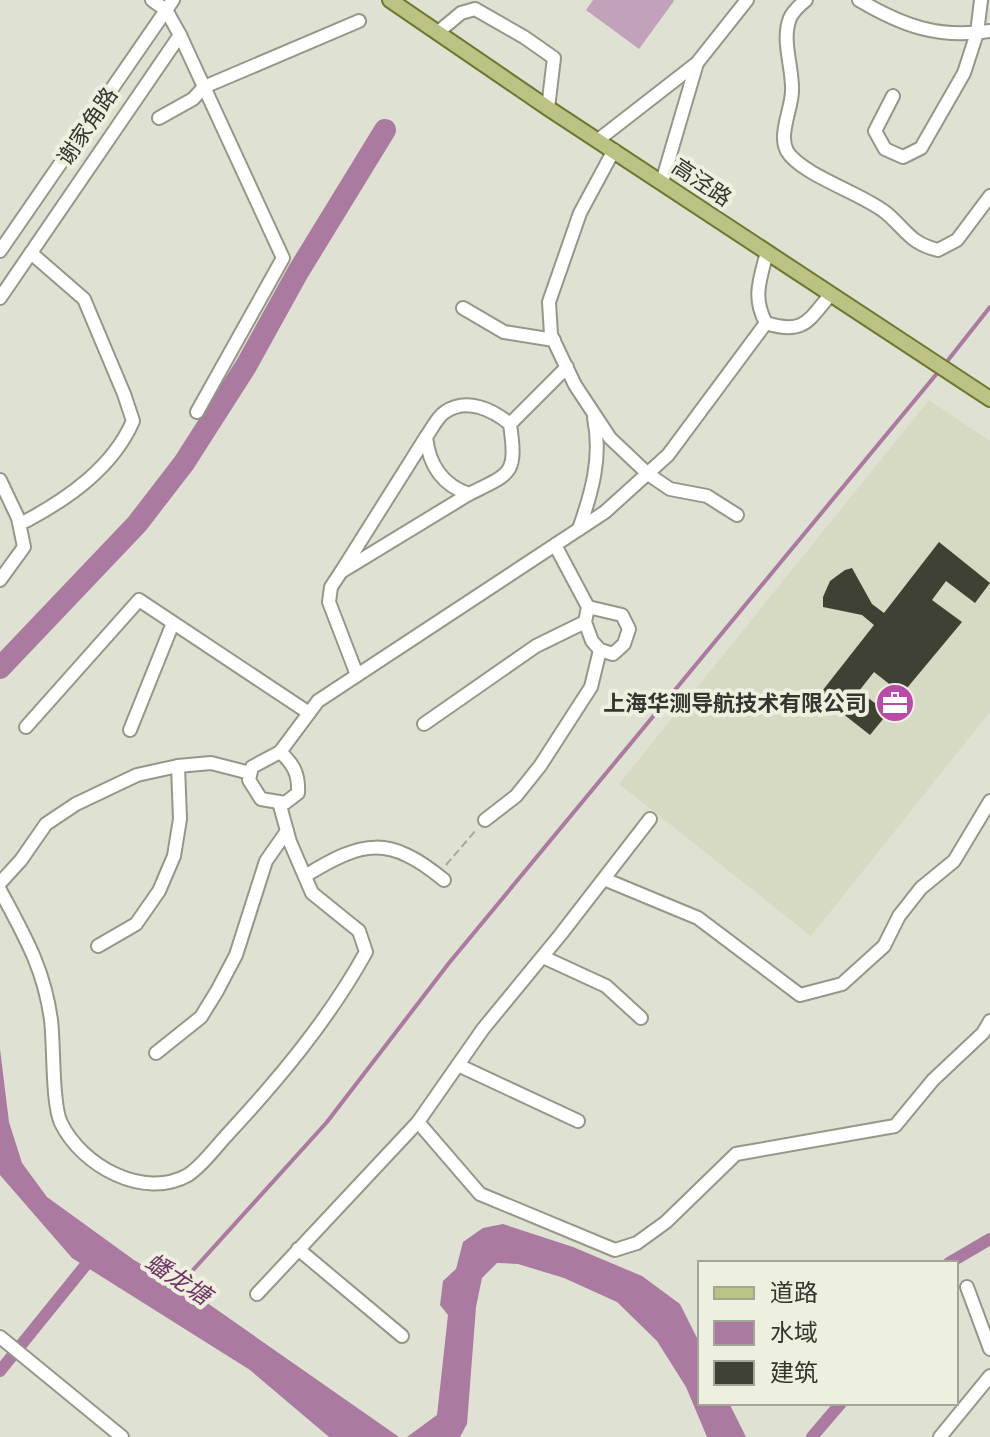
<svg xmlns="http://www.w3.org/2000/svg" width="990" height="1437" viewBox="0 0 990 1437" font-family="'Titillium Web','Noto Sans SC',sans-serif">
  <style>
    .built { fill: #d6dac2 }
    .green { fill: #c2a2ba }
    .water { fill: #ab7aa0 }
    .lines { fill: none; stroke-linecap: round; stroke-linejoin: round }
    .stream { stroke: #ab7aa0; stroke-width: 4 }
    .canal { stroke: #ab7aa0; stroke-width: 12 }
    .river { stroke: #ab7aa0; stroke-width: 22 }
    .building { fill: #3f4134 }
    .minor-casing { stroke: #959788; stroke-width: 16 }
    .major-casing { stroke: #707630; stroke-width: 18 }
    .path { stroke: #a6a99c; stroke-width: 2; stroke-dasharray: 8 4; stroke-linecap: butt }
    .minor { stroke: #fff; stroke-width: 12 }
    .major { stroke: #bcc283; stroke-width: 14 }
    .labels { text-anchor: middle; stroke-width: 8; stroke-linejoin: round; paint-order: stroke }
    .street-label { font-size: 22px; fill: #35362f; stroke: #edefdf }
    .poi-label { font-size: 22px; font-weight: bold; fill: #35362f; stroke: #edefdf; text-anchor: end }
    .water-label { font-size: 24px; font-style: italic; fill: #723366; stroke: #edefdf }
  </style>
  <rect width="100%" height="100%" fill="#dfe2d2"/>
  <path class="built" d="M929,400L990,441V712L811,936L619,784Z"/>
  <path class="green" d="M593,0H673L674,1L639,49L586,10Z"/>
  <g class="water">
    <path d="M0,1049L9,1122L22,1163L47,1197L134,1260L203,1300L399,1437H329L250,1370L72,1258L0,1175Z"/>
    <path d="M503,1224L573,1247L642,1276L680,1304L700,1344V1403H729L746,1437H707L686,1387L657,1341L617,1302L564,1278L518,1264L497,1263L482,1278L476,1307L467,1424L460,1437H407L437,1415L448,1315L440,1305L443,1281L456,1269L463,1242L483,1228Z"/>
  </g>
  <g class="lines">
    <g class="stream">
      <path d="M945,364L990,307"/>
      <path d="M175,1290L327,1122L449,963L939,371"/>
    </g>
    <g class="canal">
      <path d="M949,1263L990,1239"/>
      <path d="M0,1371L93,1256"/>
      <path d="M812,1437L841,1403"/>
    </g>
    <path class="river" d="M0,668L137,524L184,463L246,366L298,272L385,130"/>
  </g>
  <path class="building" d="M939,542L990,583L975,603L946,581L932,600L962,622L902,694L874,672L859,691L888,713L870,735L819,695L874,625L862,615L823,607V597L830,581L845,570L852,568L872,604L884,613Z"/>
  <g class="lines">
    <g class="minor-casing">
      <g id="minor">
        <path d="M806,0C800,5 793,11 790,18C781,41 793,67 792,91C792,108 778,135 787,151C800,174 863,194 885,212C906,229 909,243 938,250L957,240L990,196"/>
        <path d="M859,0C903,26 939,39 990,31"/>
        <path d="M437,33L461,13L475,9L524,37L554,58L548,108"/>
        <path d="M180,35L283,258L197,412"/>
        <path d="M893,96L875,131L885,149L903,157L921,148L964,73L977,33L981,0"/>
        <path d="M159,118L193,99L204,87L359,21"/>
        <path d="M598,140L697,63L747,0"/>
        <path d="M614,150L580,213L549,302L551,335L575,385L610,438L648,474L670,489L707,496L737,515"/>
        <path d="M662,182L697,63"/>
        <path d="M0,251L173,0"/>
        <path d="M767,252C760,280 752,297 766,323C804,335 808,321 831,294"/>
        <path d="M0,298L180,35L166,10L152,0"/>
        <path d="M463,308L504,332L554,340"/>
        <path d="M510,424C493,410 467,397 445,412C437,417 432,429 426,437C429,465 442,485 469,494C512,473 517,474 510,424L567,367"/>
        <path d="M426,437L341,572L469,494"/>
        <path d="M0,480L18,518L24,547L0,580"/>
        <path d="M26,521C69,498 113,467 133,421L124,394L84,299L31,253"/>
        <path d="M579,529C592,492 602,457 594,418"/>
        <path d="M555,545L588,607L585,622L592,641L600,650L613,654L624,644L629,629L622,615L588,607"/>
        <path d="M341,572L331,587L329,602L357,675"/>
        <path d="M424,724L536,646L585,622"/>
        <path d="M26,727L139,600L309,713"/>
        <path d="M130,730L173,623"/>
        <path d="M280,752C294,764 299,775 298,793L285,803L261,799L249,780L252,767L280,752L318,701L605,512L668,455L766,323"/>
        <path d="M650,819L561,934L483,1029L418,1122L480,1194L615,1250L637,1243L666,1222L736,1154L895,1126L933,1080L983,1033L990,1021"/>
        <path d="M485,820L516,796L540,766L591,687L600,650"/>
        <path d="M305,876C363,840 389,835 444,880"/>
        <path d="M604,879L698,918L800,995L842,984L884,946L899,916L921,888L954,861L990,801"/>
        <path d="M0,883L21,860L46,824L76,804L137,775L178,766L211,763L250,773"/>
        <path d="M0,890C24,935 44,968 51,1020C54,1043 52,1105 61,1123C82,1166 144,1200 188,1175C202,1166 215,1148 226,1136C279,1079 329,1019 366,952L359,931L312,893L290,842L279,802"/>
        <path d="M98,946L136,924L159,891L174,856L180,819L178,766"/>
        <path d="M543,957L606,986L641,1018"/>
        <path d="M156,1053L201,1017L217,991L236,955L266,861L287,831"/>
        <path d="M458,1065L578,1121"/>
        <path d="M298,1249L402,1336"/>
        <path d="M967,1287L990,1349"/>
        <path d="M257,1294L418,1122"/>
        <path d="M0,1337L122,1437"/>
        <path d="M940,1437L990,1376"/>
      </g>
    </g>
    <g class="major-casing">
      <path id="major" d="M390,0L548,108L990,399"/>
    </g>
    <path class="path" d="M446,865L476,830"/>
    <use href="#minor" class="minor"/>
    <use href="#major" class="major"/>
  </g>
  <defs>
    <g id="office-disc" transform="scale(2)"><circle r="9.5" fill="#ba4aa7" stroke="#edefdf"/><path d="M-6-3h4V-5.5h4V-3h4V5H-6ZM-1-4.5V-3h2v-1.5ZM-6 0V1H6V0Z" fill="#fff"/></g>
  </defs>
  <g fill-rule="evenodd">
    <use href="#office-disc" x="895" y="703"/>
  </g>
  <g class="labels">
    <g class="street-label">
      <text transform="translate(87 126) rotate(-56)" y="8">谢家角路</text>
      <text transform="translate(702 182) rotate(34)" y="8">高泾路</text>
    </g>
    <g class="poi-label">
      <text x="867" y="711">上海华测导航技术有限公司</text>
    </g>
    <g class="water-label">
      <text transform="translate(178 1279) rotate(33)" y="8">蟠龙塘</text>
    </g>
  </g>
  <rect x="698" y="1261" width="260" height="144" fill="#edefdf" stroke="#a3a599" stroke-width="2"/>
  <rect x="714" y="1287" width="40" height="12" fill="#bcc283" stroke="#a3a599" stroke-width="2"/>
  <text x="770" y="1301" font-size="24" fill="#35362f">道路</text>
  <rect x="714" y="1321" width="40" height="24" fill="#ab7aa0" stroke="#a3a599" stroke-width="2"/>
  <text x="770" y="1341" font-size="24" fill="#35362f">水域</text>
  <rect x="714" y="1361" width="40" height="24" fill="#3f4134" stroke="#a3a599" stroke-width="2"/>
  <text x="770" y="1381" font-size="24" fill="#35362f">建筑</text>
</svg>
